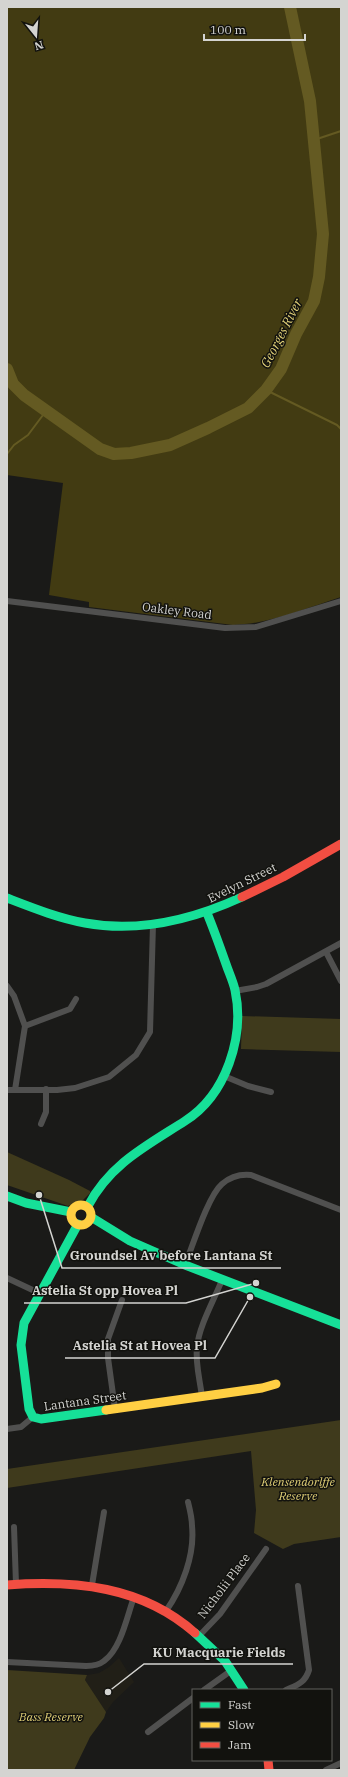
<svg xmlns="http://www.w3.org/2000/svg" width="348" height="1777" viewBox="0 0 348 1777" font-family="'IBM Plex Serif',serif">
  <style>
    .built { fill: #211f17 }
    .green { fill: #3f3a1c }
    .forest { fill: #423b12 }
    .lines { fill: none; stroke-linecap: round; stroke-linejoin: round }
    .stream { stroke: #645a22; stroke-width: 2 }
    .river { stroke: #645a22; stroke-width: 12 }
    .street { stroke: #50504f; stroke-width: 6 }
    .fast { stroke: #16e098; stroke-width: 9 }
    .slow { stroke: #ffcf43; stroke-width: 9 }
    .jam { stroke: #f24e42; stroke-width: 9 }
    .labels { text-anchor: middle; stroke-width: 3; stroke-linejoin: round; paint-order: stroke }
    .street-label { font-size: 12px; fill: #d4d4d1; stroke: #12120e }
    .park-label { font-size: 12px; font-style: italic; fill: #decd75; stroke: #12120e }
    .water-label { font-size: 13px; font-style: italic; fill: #e3d279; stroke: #12120e }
    .leader { fill: none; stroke: #d4d4d1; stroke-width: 1.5 }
    .callout-dot { fill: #d4d4d1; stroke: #12120e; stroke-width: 1.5 }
    .callout-label { font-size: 13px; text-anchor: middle; font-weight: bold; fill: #d4d4d1; stroke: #12120e; stroke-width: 3; stroke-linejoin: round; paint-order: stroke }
  </style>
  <rect width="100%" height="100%" fill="#1a1a18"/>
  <path class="built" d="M119,1658L134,1682L113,1702L106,1712L85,1680L87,1675L99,1673L109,1667Z"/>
  <g class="green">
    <path d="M242,1016L341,1019V1052L241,1049Z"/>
    <path d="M7,1152L69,1180L90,1191V1193L83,1200L68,1206L7,1185Z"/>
    <path d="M341,1420V1537L294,1544L283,1549L254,1533L256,1510L251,1451L7,1488V1469Z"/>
    <path d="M7,1670L87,1675L85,1680L106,1712L104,1718L90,1737L74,1770H7Z"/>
  </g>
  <path class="forest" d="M7,7H341V597C306,608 270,624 233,625L89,607V602L49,595L63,483L7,475Z"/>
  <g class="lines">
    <g class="stream">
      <path d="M314,140L341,131"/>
      <path d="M266,390L337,425L341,429"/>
      <path d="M7,454L14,445L28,435L46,411"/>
    </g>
    <path class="river" d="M7,369L13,384L24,395L100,449L114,454L131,453L170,445L208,428L248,408L266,390L281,369L296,334L314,301L319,277L323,234L310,101L290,7"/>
    <g class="street">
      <path d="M7,601L225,628L256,627L341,601"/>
      <path d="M326,952L341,981"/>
      <path d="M7,986L14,996L25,1026L15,1090"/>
      <path d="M235,991L257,987L266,984L341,943"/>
      <path d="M25,1026L70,1009L76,999"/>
      <path d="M224,1076L248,1086L271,1092"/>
      <path d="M7,1090H57L75,1088L109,1077L136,1055L150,1032L153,924"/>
      <path d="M41,1124L46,1112V1089"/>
      <path d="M185,1265C193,1245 208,1196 222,1184C230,1177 241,1174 251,1175L341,1210"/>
      <path d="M7,1278L39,1293"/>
      <path d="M202,1397C200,1380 195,1363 197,1347C199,1326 214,1300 222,1280"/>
      <path d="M115,1409L108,1358V1339L122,1300"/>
      <path d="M7,1429L21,1427L33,1417"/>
      <path d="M14,1527L16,1584"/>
      <path d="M92,1585L104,1512"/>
      <path d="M166,1611C182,1588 195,1555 192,1526C192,1518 190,1510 188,1502"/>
      <path d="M199,1636L220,1614L266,1549"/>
      <path d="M7,1662L86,1666C92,1666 99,1665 104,1661C121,1649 127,1616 134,1597"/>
      <path d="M204,1690L232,1670"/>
      <path d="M286,1690C297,1685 305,1683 309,1670L298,1586"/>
      <path d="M148,1732L193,1698"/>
      <path d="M326,1770L341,1763"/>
    </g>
    <g class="fast">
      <path d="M7,898C33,908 58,918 85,923C139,933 194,919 242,897"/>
      <path d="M7,1196L26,1203L71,1212"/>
      <path d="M88,1206C110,1164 146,1146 185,1121C226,1095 245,1037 235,990C233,981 229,973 226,964C220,947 214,930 207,913"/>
      <path d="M91,1217L130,1241L185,1265L341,1325"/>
      <path d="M78,1224L24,1323L21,1345L29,1409L33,1417L41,1419L106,1410"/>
      <path d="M195,1633L225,1661L244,1690"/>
    </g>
    <g class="slow">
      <circle cx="81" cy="1215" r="10"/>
      <path d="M106,1410L262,1388L276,1384"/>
    </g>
    <g class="jam">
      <path d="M242,897L283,877L341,844"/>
      <path d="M7,1585C75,1580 142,1586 195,1633"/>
      <path d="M268,1760L269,1770"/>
    </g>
  </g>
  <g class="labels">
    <g class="street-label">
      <text transform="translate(177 611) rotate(7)" y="4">Oakley Road</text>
      <text transform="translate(242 883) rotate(-26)" y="4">Evelyn Street</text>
      <text transform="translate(85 1401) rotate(-8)" y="4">Lantana Street</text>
      <text transform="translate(224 1586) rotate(-53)" y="4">Nicholii Place</text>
    </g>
    <g class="park-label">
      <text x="298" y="1486">Klensendorlffe<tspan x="298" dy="14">Reserve</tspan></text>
      <text x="51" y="1721">Bass Reserve</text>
    </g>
    <g class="water-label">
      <text transform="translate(281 333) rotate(-63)" y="5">Georges River</text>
    </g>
  </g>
  <path class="leader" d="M39 1195L62 1268H281M256 1283L186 1303H24M250 1297L215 1358H65M108 1692L144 1664H293"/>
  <g class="callout-dot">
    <circle cx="39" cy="1195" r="4"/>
    <circle cx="256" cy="1283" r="4"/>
    <circle cx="250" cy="1297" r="4"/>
    <circle cx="108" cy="1692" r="4"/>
  </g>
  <g class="callout-label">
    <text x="171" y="1260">Groundsel Av before Lantana St</text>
    <text x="105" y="1295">Astelia St opp Hovea Pl</text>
    <text x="140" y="1350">Astelia St at Hovea Pl</text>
    <text x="219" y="1657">KU Macquarie Fields</text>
  </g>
  <rect width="348" height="1777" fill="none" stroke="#d4d4d1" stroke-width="16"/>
  <rect x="192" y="1689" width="140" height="72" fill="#12120e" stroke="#60605c"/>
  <rect x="200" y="1702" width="20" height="6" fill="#16e098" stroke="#60605c"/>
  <text x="228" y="1709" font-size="12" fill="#d4d4d1">Fast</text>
  <rect x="200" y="1722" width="20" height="6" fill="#ffcf43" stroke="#60605c"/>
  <text x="228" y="1729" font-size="12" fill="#d4d4d1">Slow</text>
  <rect x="200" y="1742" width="20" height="6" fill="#f24e42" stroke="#60605c"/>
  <text x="228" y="1749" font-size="12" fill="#d4d4d1">Jam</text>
  <g transform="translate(36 36) rotate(163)" stroke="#12120e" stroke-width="3" paint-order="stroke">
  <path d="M0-3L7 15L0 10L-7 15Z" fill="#d4d4d1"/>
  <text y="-6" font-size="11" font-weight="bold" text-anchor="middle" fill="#d4d4d1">N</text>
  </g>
  <path d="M204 34v6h101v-6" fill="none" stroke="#d4d4d1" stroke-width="2"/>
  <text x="210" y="34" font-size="12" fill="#d4d4d1" stroke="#12120e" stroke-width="3" paint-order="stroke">100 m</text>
</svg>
